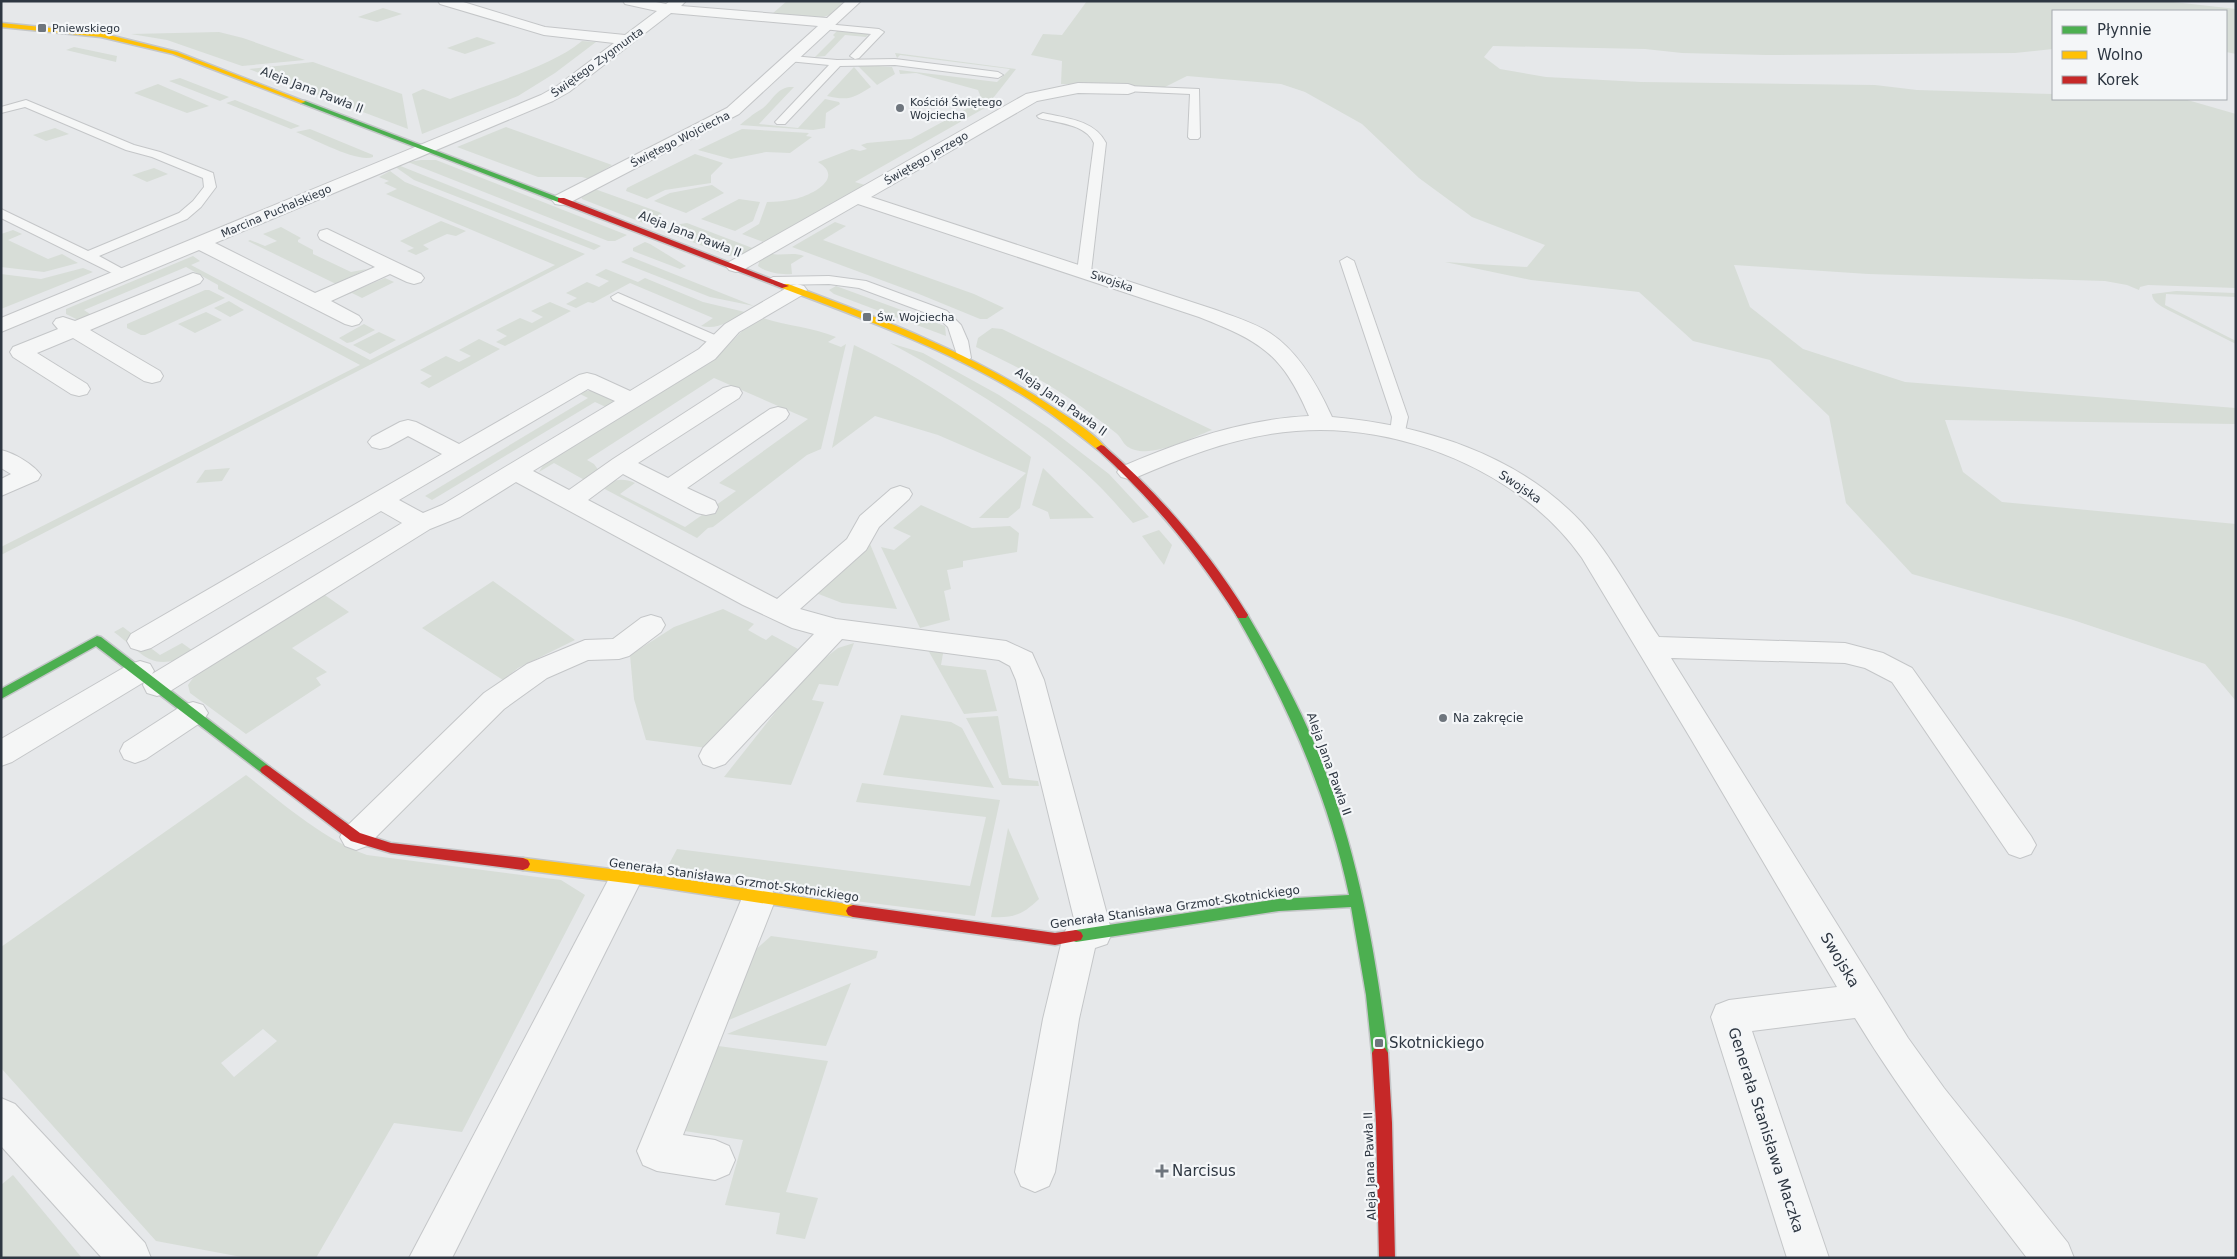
<svg xmlns="http://www.w3.org/2000/svg" width="2237" height="1259" viewBox="0 0 2237 1259" font-family="'DejaVu Sans',sans-serif">
  <style>
    .green { fill: #d7ddd7; fill-rule: evenodd }
    .lines { fill: none; stroke-linecap: round; stroke-linejoin: round }
    .lane-casing { stroke: #c4c6c8; stroke-width: 2 }
    .street-casing { stroke: #c4c6c8; stroke-width: 2 }
    .fast-casing { stroke: #c4c6c8; stroke-width: 3 }
    .slow-casing { stroke: #c4c6c8; stroke-width: 3 }
    .jam-casing { stroke: #c4c6c8; stroke-width: 3 }
    .lane { fill: #f5f6f6; fill-rule: evenodd }
    .street { fill: #f5f6f6; fill-rule: evenodd }
    .fast { fill: #4caf50; fill-rule: evenodd }
    .slow { fill: #ffc107; fill-rule: evenodd }
    .jam { fill: #c62828; fill-rule: evenodd }
    .poi-dot { fill: #6e757d; stroke: #f4f6f8; stroke-width: 2 }
    .labels { text-anchor: middle; stroke-width: 4.5; stroke-linejoin: round; paint-order: stroke }
    .far-poi-label { font-size: 11px; fill: #2e3742; stroke: #f4f6f8; text-anchor: start }
    .far-street-label { font-size: 11px; fill: #2e3742; stroke: #f4f6f8 }
    .street-label { font-size: 12px; fill: #2e3742; stroke: #f4f6f8 }
    .poi-label { font-size: 12px; fill: #2e3742; stroke: #f4f6f8; text-anchor: start }
    .near-street-label { font-size: 15px; fill: #2e3742; stroke: #f4f6f8 }
    .near-poi-label { font-size: 15px; fill: #2e3742; stroke: #f4f6f8; text-anchor: start }
  </style>
  <rect width="100%" height="100%" fill="#e6e8ea"/>
  <g class="green">
    <path d="M787,1H845L830,15L823,17L772,14Z"/>
    <path d="M1087,1H2165L2236,9V54L2226,52V11H2053V49L2015,53L1766,55L1682,53L1645,49L1493,46L1484,57L1500,69L1546,77L1641,82L1875,85L1917,90L2053,94V99H2184L2236,114V288L2148,285L2140,287L2139,290L2127,285L2105,281L1868,274L1734,265L1750,307L1803,349L1905,382L2236,408V424L1945,420L1963,472L2002,502L2236,524V701L2205,664L2070,619L1912,574L1846,503L1829,416L1770,360L1693,341L1639,292L1531,280L1445,262L1527,267L1545,245L1472,217L1419,178L1362,124L1305,92L1281,84L1187,76L1165,87L1061,84L1062,61L1031,55L1043,34L1062,35Z"/>
    <path d="M383,8L402,14L377,22L358,17Z"/>
    <path d="M837,31L870,33L866,37L845,35L825,56L815,57L835,37L833,35Z"/>
    <path d="M219,32L243,38L305,60L242,66L167,40L131,34Z"/>
    <path d="M477,37L496,43L465,54L447,48Z"/>
    <path d="M582,41L596,42L555,73L518,96L422,134L412,94L423,89L450,99C488,84 551,67 582,41Z"/>
    <path d="M74,47L117,56L116,62L66,50Z"/>
    <path d="M895,53L1016,69L990,102L982,100L978,90L916,73L900,74L899,70L997,82L1010,69L900,55L897,58Z"/>
    <path d="M313,62L402,94L408,129L249,69Z"/>
    <path d="M865,65L892,67L895,74L877,85L858,66Z"/>
    <path d="M854,67L871,87C853,98 849,101 827,96Z"/>
    <path d="M180,78L229,97L220,101L169,81Z"/>
    <path d="M158,84L209,106L187,113L134,93Z"/>
    <path d="M789,87H794L759,124L798,128L825,99L839,102L840,104L826,113L825,128L813,130L740,125C747,119 752,115 760,110C771,104 775,89 789,87Z"/>
    <path d="M235,100L300,126L291,129L226,103Z"/>
    <path d="M979,102L990,105L855,182L865,185L766,243L742,234L759,224L767,202C776,202 786,201 795,199C812,195 845,178 818,162L852,149L860,151L867,149L861,145L867,143L911,139Z"/>
    <path d="M506,127L612,165L589,179L582,177H538L457,147Z"/>
    <path d="M55,128L69,134L46,141L33,135Z"/>
    <path d="M310,129L373,155V157C357,163 312,138 296,132Z"/>
    <path d="M742,129L809,133L806,136L812,137L790,153L766,152L731,159L698,150Z"/>
    <path d="M695,154L723,163L711,175V183L665,190L647,199L626,191L627,188Z"/>
    <path d="M421,160H436L627,235L615,241H608L408,162Z"/>
    <path d="M398,165L601,246L594,250L414,180L394,166Z"/>
    <path d="M154,168L168,174L147,182L132,175Z"/>
    <path d="M390,171L405,182L585,254L1,555V547L360,365L218,289V285L186,267L84,310L93,316L80,321L66,314V309L193,256L200,261L191,265L370,360L555,265L386,194L397,189L384,183L389,181L379,177Z"/>
    <path d="M712,185L724,193L686,213L654,201L670,193Z"/>
    <path d="M592,188L659,212L662,214L646,224L582,199L581,196Z"/>
    <path d="M739,199L760,202L753,221L735,231L701,219Z"/>
    <path d="M441,221L466,231L456,236L447,234L423,245L429,249L416,255L407,251L414,248L400,241Z"/>
    <path d="M835,222L846,226L823,240L974,294L1004,308L987,319H980L919,294L792,247Z"/>
    <path d="M687,223L755,249L744,255L729,256L666,232L680,224Z"/>
    <path d="M281,227L301,238L298,240V242L313,250V254L351,272L367,269L336,284L248,241L250,240L265,246L277,241L263,234Z"/>
    <path d="M13,230L22,234L8,240L48,259L62,254L78,263L44,272L1,267V234Z"/>
    <path d="M645,242L650,244L686,266L680,269L633,251V248Z"/>
    <path d="M769,253C781,257 792,251 804,256L791,264L792,274C781,275 767,273 758,266L760,259Z"/>
    <path d="M631,257L754,306L710,297L621,262Z"/>
    <path d="M83,268L93,272L1,309V274L41,279Z"/>
    <path d="M606,269L638,282L645,278L703,302L745,312C730,321 718,330 701,326L713,318L630,283L593,303L588,302L576,308L566,304L577,298L566,293L587,282L599,287L609,281L595,275Z"/>
    <path d="M385,278L394,282L362,298L352,293L332,300Z"/>
    <path d="M836,286L945,326L946,336L834,294L829,290Z"/>
    <path d="M205,290H209L225,298L145,335H141L127,328V324Z"/>
    <path d="M2176,291L2236,293V297L2166,294L2165,305L2236,341V344L2168,310C2161,306 2152,302 2152,294Z"/>
    <path d="M229,301L244,310L230,317L214,308Z"/>
    <path d="M550,302L571,311L505,346L496,342L507,336L496,330L520,318L532,323L543,317L531,311Z"/>
    <path d="M206,312L222,320L195,333L178,324Z"/>
    <path d="M763,318C787,326 812,327 836,337L828,342L841,347L846,344L821,449L807,455L713,527L708,528L697,538L601,487C612,480 622,477 635,483L620,494L685,527L736,491L719,483L808,419L714,378L587,460L594,464L599,471L588,482L554,463L539,472L545,462L721,353L743,330Z"/>
    <path d="M364,324L375,330L352,342L347,343L339,338Z"/>
    <path d="M992,328L1002,329L1212,430C1191,438 1157,456 1135,450C1122,446 1124,440 1116,433C1104,424 1092,414 1079,405C1047,382 1012,364 976,347L978,338Z"/>
    <path d="M379,332L396,340L370,354L353,345Z"/>
    <path d="M479,339L500,349L429,388L420,383L432,376L420,370L446,356L459,362L471,356L459,350Z"/>
    <path d="M890,343L923,353L999,395L1049,428L1109,474L1149,517L1133,523C1120,509 1108,494 1094,481C1034,424 962,382 890,343Z"/>
    <path d="M854,345C917,374 975,415 1031,457L1020,508L1008,518H979L1026,473L938,435L875,416L832,448Z"/>
    <path d="M584,391H592L612,400L613,402L608,408L595,402L432,500L425,496L588,398L576,392Z"/>
    <path d="M230,468L222,481L196,483L205,470Z"/>
    <path d="M1043,468L1094,518L1050,519L1048,512L1032,505Z"/>
    <path d="M921,505L972,528L1010,526L1019,533L1017,552L963,561V567L947,570L951,589L944,591L950,620L920,628L881,547L894,550L911,536L893,528Z"/>
    <path d="M1159,530L1172,545L1164,565L1142,536Z"/>
    <path d="M870,544L897,609L842,603L816,593Z"/>
    <path d="M493,581L575,640L518,668L503,680L422,628Z"/>
    <path d="M322,593L349,612L292,648L327,672L316,678L321,685L246,734L190,693L188,685L198,671Z"/>
    <path d="M723,609L754,624L748,630L766,640L772,635L798,649L789,664L707,748L646,740L634,699L630,655L674,627Z"/>
    <path d="M123,627L160,655L182,643L196,653C151,672 149,659 114,632Z"/>
    <path d="M854,643L838,686L819,684L812,700L824,702L791,785L724,777L807,672L838,648Z"/>
    <path d="M944,648L941,665L986,670L997,711L964,714L928,650Z"/>
    <path d="M901,715L951,722L962,728L994,788L883,775Z"/>
    <path d="M998,716L1009,778L1038,781L1039,786L1002,785L966,718Z"/>
    <path d="M246,775C284,804 321,838 367,855L561,880L585,895L462,1132L394,1123L316,1258H247L156,1241L1,1068V947ZM263,1029L277,1041L234,1077L221,1063Z"/>
    <path d="M862,783L1000,800L975,916L799,894L758,878L668,866L677,849L970,886L986,817L856,802Z"/>
    <path d="M1008,828L1039,899C1022,915 1014,918 991,917Z"/>
    <path d="M771,936L878,951L876,958L717,1025L753,952Z"/>
    <path d="M851,983L826,1046L727,1034Z"/>
    <path d="M711,1045L828,1061L786,1192L818,1198L805,1239L776,1234L780,1213L725,1205L743,1140L678,1130Z"/>
    <path d="M13,1175L82,1258H1V1185Z"/>
  </g>
  <g class="lines">
    <g class="lane-casing">
      <g id="lane">
        <path d="M826,24L879,29L884,32L859,58L855,59L850,56L871,34L823,29L821,27Z"/>
        <path d="M792,56L837,60L895,59L998,72L1003,75L998,78L895,65L840,66L785,124H777L775,122L777,120L829,65L788,61L787,59Z"/>
        <path d="M1128,86L1199,89L1200,137L1198,139H1190L1188,137L1190,94L1124,91L1123,89Z"/>
        <path d="M26,100L134,145L160,152L213,173L216,187L201,207L187,219L99,256L132,274L130,277H120L1,218V209L88,251L179,213L193,201L204,187L203,178L152,157L126,150L25,107L1,113V107Z"/>
        <path d="M1043,113C1065,118 1095,120 1106,143L1091,272L1089,275H1079L1077,272L1094,143C1086,124 1057,123 1039,118L1037,116Z"/>
        <path d="M1347,257L1354,261L1408,417L1404,436H1392L1390,433L1392,417L1340,261Z"/>
        <path d="M829,276L866,281L947,311L961,325L968,341L971,358L964,362L959,361L948,327L937,317L859,288L829,284L773,285L766,281L773,277Z"/>
        <path d="M618,293L724,339L726,342L724,345H714L613,300L611,297Z"/>
      </g>
    </g>
    <g class="street-casing">
      <g id="street">
        <path d="M438,1H460L545,27L625,35L657,11L625,4L623,1H651L666,4L670,1H686L681,6L827,18L846,1H861L739,114L567,204L561,205L555,204L552,200L555,196L727,108L818,26L671,13L569,92L553,101L215,243L315,293L375,267L320,239L318,235L320,231L327,229L421,274L424,278L421,282L414,284L407,282L390,274L331,301L359,316L362,320L359,324L352,326L345,324L199,250L1,332V318L541,95L557,86L614,43L544,35L440,4Z"/>
        <path d="M1078,83L1128,84L1134,86L1136,89L1134,92L1128,94L1078,93L1037,101L871,197L1213,309C1232,316 1253,322 1270,333C1299,352 1318,386 1332,417C1423,425 1518,454 1582,523C1611,555 1635,601 1659,637L1845,643L1883,653L1912,668L2031,836L2036,845L2031,854L2020,858L2009,854L1892,682L1865,668L1845,663L1671,658L1908,1038L1944,1088L2068,1243L2074,1258H2027C1967,1179 1906,1102 1855,1018L1752,1031L1829,1258H1787L1711,1017L1716,1005L1729,1000L1837,987L1691,739L1582,558C1522,472 1400,422 1296,431C1240,435 1189,455 1137,477L1129,479L1121,477L1117,472L1121,467C1181,441 1243,419 1309,416C1282,353 1260,341 1199,317L858,204L743,270L736,272L729,270L726,266L729,262L1026,94Z"/>
        <path d="M193,273L200,275L203,279L200,283L90,330L160,371L163,376L160,381L152,383L144,381L73,338L37,353L87,384L90,389L87,394L79,396L71,394L13,357L10,352L13,347L58,329L53,323L56,319L63,317L75,321Z"/>
        <path d="M797,284L804,286L807,290L804,294L739,332L715,359L533,471L569,490L613,459L723,388L731,386L739,388L742,393L739,398L638,463L668,478L770,409L778,407L786,409L789,414L786,419L687,488L715,501L718,507L715,513L706,515L697,513L623,474L588,500L777,599L847,539L860,516L891,489L900,486L909,489L912,494L909,499L879,527L866,550L800,609L836,619L1006,641L1032,653L1044,680L1112,933L1107,944L1095,948L1079,1019L1055,1172L1049,1186L1035,1192L1021,1186L1015,1172L1043,1019L1063,936L1068,925L1075,923L1016,680L1010,666L999,660L842,639L725,764L714,768L703,764L699,756L703,748L814,634L792,628L743,605L516,482L460,517L430,529L167,693L157,696L147,693L143,685L144,682L12,762L1,766V739L130,664L140,661L150,664L154,671L152,674L402,523L381,511L151,648L141,651L131,648L127,641L131,634L442,454L408,436L388,447L380,449L372,447L368,442L372,437L400,422L408,420L416,422L459,444L579,375L587,373L595,375L630,391L699,349L725,324L790,286ZM588,389L615,401L442,505L423,513L399,500Z"/>
        <path d="M1,450C14,453 33,464 41,475L38,480L1,496V479L11,474L1,468Z"/>
        <path d="M651,615L661,618L665,625L661,632L629,656L619,659L588,660L547,678L504,709L367,846L356,850L345,846L340,837L345,828L484,693L527,664L585,640L613,639L641,618Z"/>
        <path d="M193,702L203,705L208,713L203,721L146,759L135,763L124,759L120,751L124,743L183,705Z"/>
        <path d="M627,863L639,867L643,877L452,1258H409L615,867Z"/>
        <path d="M759,884L771,888L776,898L683,1135L715,1140L729,1146L735,1160L729,1174L715,1180L657,1171L643,1165L637,1151L742,898L747,888Z"/>
        <path d="M1,1098L15,1104L145,1243L151,1258H102L1,1146Z"/>
      </g>
    </g>
    <g class="fast-casing">
      <g id="fast">
        <path d="M301,101H305L565,200L558,202L301,103Z"/>
        <path d="M1242,611L1246,612C1266,646 1285,680 1302,716C1352,822 1374,937 1388,1053L1385,1058L1380,1060L1375,1058L1372,1053L1366,995L1351,907L1279,911L1076,942L1071,940L1069,936L1071,932L1076,930L1279,899L1349,895C1328,795 1287,703 1236,615Z"/>
        <path d="M97,636L101,637L270,767L272,770L270,773L266,775L262,773L96,646L1,699V689Z"/>
      </g>
    </g>
    <g class="slow-casing">
      <g id="slow">
        <path d="M1,23L101,33L177,52L306,102L301,103L173,54L101,37L1,27Z"/>
        <path d="M782,284H788C879,318 970,352 1051,406C1069,418 1092,431 1106,448L1104,450H1098C1074,431 1050,412 1024,396C948,350 865,319 782,288Z"/>
        <path d="M523,858L650,874L853,905L858,907L860,911L858,915L853,917L650,886L523,870L518,868L516,864L518,860Z"/>
      </g>
    </g>
    <g class="jam-casing">
      <g id="jam">
        <path d="M558,198H564L789,286L782,288L558,202Z"/>
        <path d="M1101,445L1104,446C1160,495 1209,551 1248,615L1246,618H1238C1198,555 1153,500 1098,450L1096,448Z"/>
        <path d="M266,765L270,767L360,833L391,843L523,858L528,860L530,864L528,868L523,870L391,853L351,841L262,773L260,770L262,767Z"/>
        <path d="M853,905L1055,933L1076,930L1081,932L1083,936L1081,940L1055,945L853,917L848,915L846,911L848,907Z"/>
        <path d="M1380,1046L1385,1048L1388,1053L1392,1123L1395,1258H1379L1376,1123L1372,1053L1375,1048Z"/>
      </g>
    </g>
    <use href="#lane" class="lane"/>
    <use href="#street" class="street"/>
    <use href="#fast" class="fast"/>
    <use href="#slow" class="slow"/>
    <use href="#jam" class="jam"/>
  </g>
  <g class="poi-dot">
    <rect x="37" y="23" width="10" height="10" rx="2.5"/>
    <circle cx="900" cy="108" r="5"/>
    <rect x="862" y="312" width="10" height="10" rx="2.5"/>
    <circle cx="1443" cy="718" r="5"/>
    <rect x="1374" y="1038" width="10" height="10" rx="2.5"/>
    <path d="M1159.5 1163.5h5v5h5v5h-5v5h-5v-5h-5v-5h5z"/>
  </g>
  <g class="labels">
    <g class="far-poi-label">
      <text x="52" y="32">Pniewskiego</text>
      <text x="910" y="106">Kościół Świętego<tspan x="910" dy="13">Wojciecha</tspan></text>
      <text x="877" y="321">Św. Wojciecha</text>
    </g>
    <g class="far-street-label">
      <text transform="translate(597 62) rotate(-36)" y="4">Świętego Zygmunta</text>
      <text transform="translate(680 139) rotate(-27)" y="4">Świętego Wojciecha</text>
      <text transform="translate(926 158) rotate(-30)" y="4">Świętego Jerzego</text>
      <text transform="translate(276 211) rotate(-23)" y="4">Marcina Puchalskiego</text>
      <text transform="translate(1112 281) rotate(19)" y="4">Swojska</text>
    </g>
    <g class="street-label">
      <text transform="translate(312 90) rotate(21)" y="4">Aleja Jana Pawła II</text>
      <text transform="translate(690 234) rotate(21)" y="4">Aleja Jana Pawła II</text>
      <text transform="translate(1061 402) rotate(35)" y="4">Aleja Jana Pawła II</text>
      <text transform="translate(1520 487) rotate(34)" y="4">Swojska</text>
      <text transform="translate(1329 764) rotate(70)" y="4">Aleja Jana Pawła II</text>
      <text transform="translate(734 880) rotate(8)" y="4">Generała Stanisława Grzmot-Skotnickiego</text>
      <text transform="translate(1175 907) rotate(-8)" y="4">Generała Stanisława Grzmot-Skotnickiego</text>
      <text transform="translate(1370 1166) rotate(-92)" y="4">Aleja Jana Pawła II</text>
    </g>
    <g class="poi-label">
      <text x="1453" y="722">Na zakręcie</text>
    </g>
    <g class="near-street-label">
      <text transform="translate(1840 960) rotate(59)" y="5">Swojska</text>
      <text transform="translate(1766 1130) rotate(72)" y="5">Generała Stanisława Maczka</text>
    </g>
    <g class="near-poi-label">
      <text x="1389" y="1048">Skotnickiego</text>
      <text x="1172" y="1176">Narcisus</text>
    </g>
  </g>
  <rect width="2237" height="1259" fill="none" stroke="#2e3742" stroke-width="5"/>
  <rect x="2052" y="10" width="175" height="90" fill="#f4f6f8" stroke="#a5aaaf"/>
  <rect x="2062" y="26" width="25" height="8" fill="#4caf50" stroke="#a5aaaf"/>
  <text x="2097" y="35" font-size="15" fill="#2e3742">Płynnie</text>
  <rect x="2062" y="51" width="25" height="8" fill="#ffc107" stroke="#a5aaaf"/>
  <text x="2097" y="60" font-size="15" fill="#2e3742">Wolno</text>
  <rect x="2062" y="76" width="25" height="8" fill="#c62828" stroke="#a5aaaf"/>
  <text x="2097" y="85" font-size="15" fill="#2e3742">Korek</text>
</svg>
